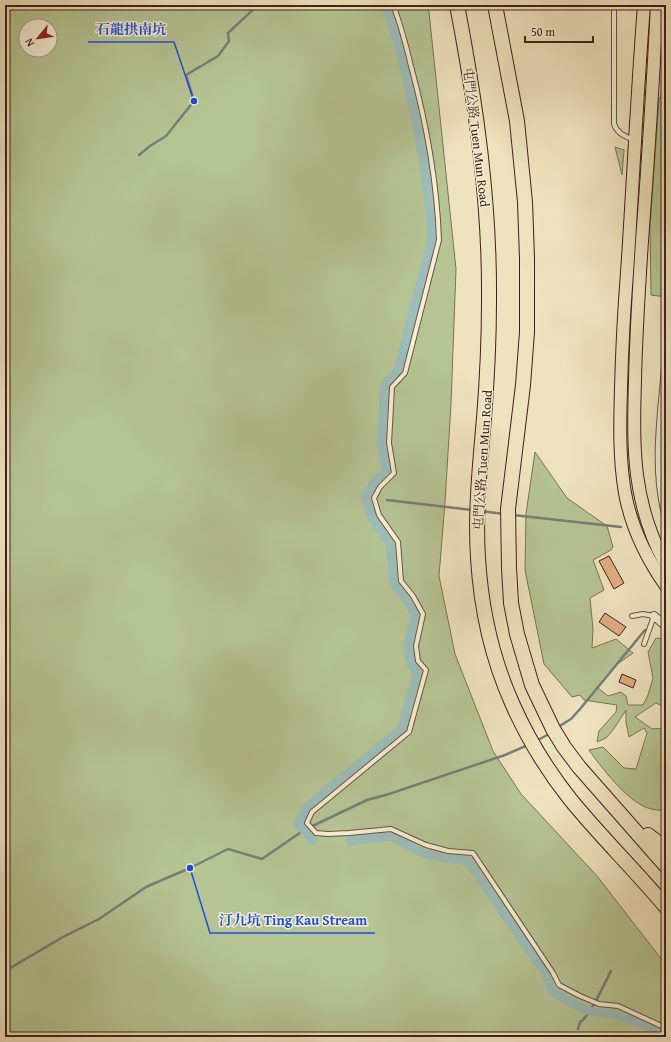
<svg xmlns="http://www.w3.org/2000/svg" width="671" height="1042" viewBox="0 0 671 1042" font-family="'Gentium Book Plus','Noto Serif TC',serif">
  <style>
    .green { fill: #b6c494; stroke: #7a7454; fill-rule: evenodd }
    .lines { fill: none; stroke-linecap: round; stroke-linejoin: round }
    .stream { stroke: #767f78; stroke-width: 2.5 }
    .canal { stroke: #9cbdba; stroke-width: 9 }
    .building { fill: #e2ad82; stroke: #3d2315 }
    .lane-casing { stroke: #6a5340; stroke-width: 6 }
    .street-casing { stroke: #6a5340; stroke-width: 10 }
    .primary-casing { stroke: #3d2315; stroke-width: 14 }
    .highway-casing { stroke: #3d2315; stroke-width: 16 }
    .lane { stroke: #f5edd5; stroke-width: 4 }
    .street { stroke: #f5edd5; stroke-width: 8 }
    .primary { stroke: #efe3bf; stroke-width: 12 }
    .highway { stroke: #efe3bf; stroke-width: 14 }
    .labels { text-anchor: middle; stroke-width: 3; stroke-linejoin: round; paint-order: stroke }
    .street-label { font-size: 13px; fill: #3d2315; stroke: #f5edd5 }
    .leader { fill: none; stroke: #1d4ed8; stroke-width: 1.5 }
    .callout-dot { fill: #1d4ed8; stroke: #f5edd5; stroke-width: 1.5 }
    .callout-label { font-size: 14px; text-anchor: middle; font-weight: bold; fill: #1d4ed8; stroke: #f5edd5; stroke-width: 3; stroke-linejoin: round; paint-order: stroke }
  </style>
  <rect width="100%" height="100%" fill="#efe3bf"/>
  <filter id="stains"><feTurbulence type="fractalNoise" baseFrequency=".005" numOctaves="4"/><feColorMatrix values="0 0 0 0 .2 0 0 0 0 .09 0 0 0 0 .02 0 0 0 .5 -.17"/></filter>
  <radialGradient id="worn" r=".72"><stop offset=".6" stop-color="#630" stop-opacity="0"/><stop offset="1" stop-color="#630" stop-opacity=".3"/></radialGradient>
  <g class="green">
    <path d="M5,5H426L429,12L456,269L451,404L445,502L439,576L455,654L493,751L521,794L597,876L666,965V1037H5ZM26,26H50V50H26Z"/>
    <path d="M666,82V297L651,295L650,227L659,100Z"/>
    <path d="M615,147L624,150L622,175Z"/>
    <path d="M535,452L567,498L607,526L613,547L611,550L593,560L604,590L590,598L593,629L592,648L616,639L633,653L615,666L598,688L608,696L621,692L626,696L628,705H643L648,695L653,678L648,652L656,638L663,639L666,641V708L656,703L635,717L652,729L666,728V811C660,810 653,810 648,808C627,801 601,767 589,750L603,747L624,768L636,769L647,733L644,728L629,737L626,722V710L613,730L606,738L597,742L599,731L616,712L617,705L584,700L580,695L572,697L544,664L525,570L526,514Z"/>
  </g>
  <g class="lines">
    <g class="stream">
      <path d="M139,155L150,146L166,136L194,101L186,75L218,56L229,41L228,33L258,5"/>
      <path d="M387,500L472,510"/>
      <path d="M481,511L504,514"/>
      <path d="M513,515L621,527"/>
      <path d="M558,727L571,719L580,709L645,630"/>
      <path d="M536,741L551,733"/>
      <path d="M5,971L63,937L99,919L146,887L190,868L228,849L262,859L304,830L367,800L389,794L505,755L528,745"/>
      <path d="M578,1029L580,1022C590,1017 605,982 611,971"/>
    </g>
    <g class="canal">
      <path d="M313,840L298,824L306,808L402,728L417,672L411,664L408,646L415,615L407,600L394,584L390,544L372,518L365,497L374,482L386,471L381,444L385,384L398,370L432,239C429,182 418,124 404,69C399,47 394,26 385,5"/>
      <path d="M350,841L390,836L423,853L447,858L468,861L545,973L553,992L576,1005L589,1011L613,1014L647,1025L666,1037"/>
    </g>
  </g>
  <g class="building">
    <path d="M609,556L624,583L614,589L599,561Z"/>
    <path d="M605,613L626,627L619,636L599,622Z"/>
    <path d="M622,674L636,680L633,688L619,682Z"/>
  </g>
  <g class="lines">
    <g class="lane-casing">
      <g id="lane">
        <path d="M393,5C401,25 406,45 411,66C426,122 437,181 439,240L405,373L392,387L389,443L394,473L380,487L374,498L379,515L398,542L401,581L413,596L423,614L416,646L418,661L426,670L409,732L312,812L307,823L316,833L328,834L349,833L391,829L426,845L448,851L473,853L553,973L559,985L580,996L599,1004L618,1006L666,1028"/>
        <path d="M614,5V124C617,133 625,137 633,139"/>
        <path d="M660,447H666"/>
        <path d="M632,616L643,614L654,616L644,644"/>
      </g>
    </g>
    <g class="street-casing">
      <g id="street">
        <path d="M666,368C662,416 654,466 666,514"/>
        <path d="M654,616L666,626"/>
      </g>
    </g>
    <g class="primary-casing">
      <g id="primary">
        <path d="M644,5C637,94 633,184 627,273C624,311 622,350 621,388C620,423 619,458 625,493C631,526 647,559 666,586"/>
        <path d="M657,5C653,84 648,162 642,241C639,287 636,333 635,380C633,448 632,503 666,565"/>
      </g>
    </g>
    <g class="highway-casing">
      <g id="highway">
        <path d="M457,5C476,104 490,202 489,302C489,341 487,380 484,418C480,465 475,511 478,558C481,608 492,658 512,703C527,737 547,770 570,799C600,836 635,870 666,907"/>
        <path d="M495,5L517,121L525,202L527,258V332L523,385L508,509L509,568L511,603L517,634L532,685L553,729L564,747L579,767L666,866"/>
        <path d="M648,835L666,849"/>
      </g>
    </g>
    <use href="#lane" class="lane"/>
    <use href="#street" class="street"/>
    <use href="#primary" class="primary"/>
    <use href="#highway" class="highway"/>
  </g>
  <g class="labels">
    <g class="street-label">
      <text transform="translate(477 137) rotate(83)" y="5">屯門公路 Tuen Mun Road</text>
      <text transform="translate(482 460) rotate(-86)" y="5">屯門公路 Tuen Mun Road</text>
    </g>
  </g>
  <path class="leader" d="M194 101L174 42H88M190 868L210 933H375"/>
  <g class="callout-dot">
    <circle cx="194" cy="101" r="4"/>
    <circle cx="190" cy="868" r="4"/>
  </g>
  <g class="callout-label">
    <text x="131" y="34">石龍拱南坑</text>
    <text x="293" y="925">汀九坑 Ting Kau Stream</text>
  </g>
  <rect width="671" height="1042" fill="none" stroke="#efe3bf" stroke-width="20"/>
  <rect x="6" y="6" width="659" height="1030" fill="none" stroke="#3d2315" stroke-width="2"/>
  <rect x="10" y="10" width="651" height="1022" fill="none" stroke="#3d2315"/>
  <g transform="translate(38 38) rotate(241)"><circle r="19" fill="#f5edd5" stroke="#ab9c88"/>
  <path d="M0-3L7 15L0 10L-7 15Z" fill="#8f2418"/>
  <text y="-6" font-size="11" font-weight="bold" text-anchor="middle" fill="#3d2315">N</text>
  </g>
  <path d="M525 36v6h68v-6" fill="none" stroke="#3d2315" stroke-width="2"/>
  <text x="531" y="36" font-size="12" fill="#3d2315" stroke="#f5edd5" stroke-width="3" paint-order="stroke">50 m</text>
  <rect width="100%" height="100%" filter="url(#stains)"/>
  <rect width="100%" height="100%" fill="url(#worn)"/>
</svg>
